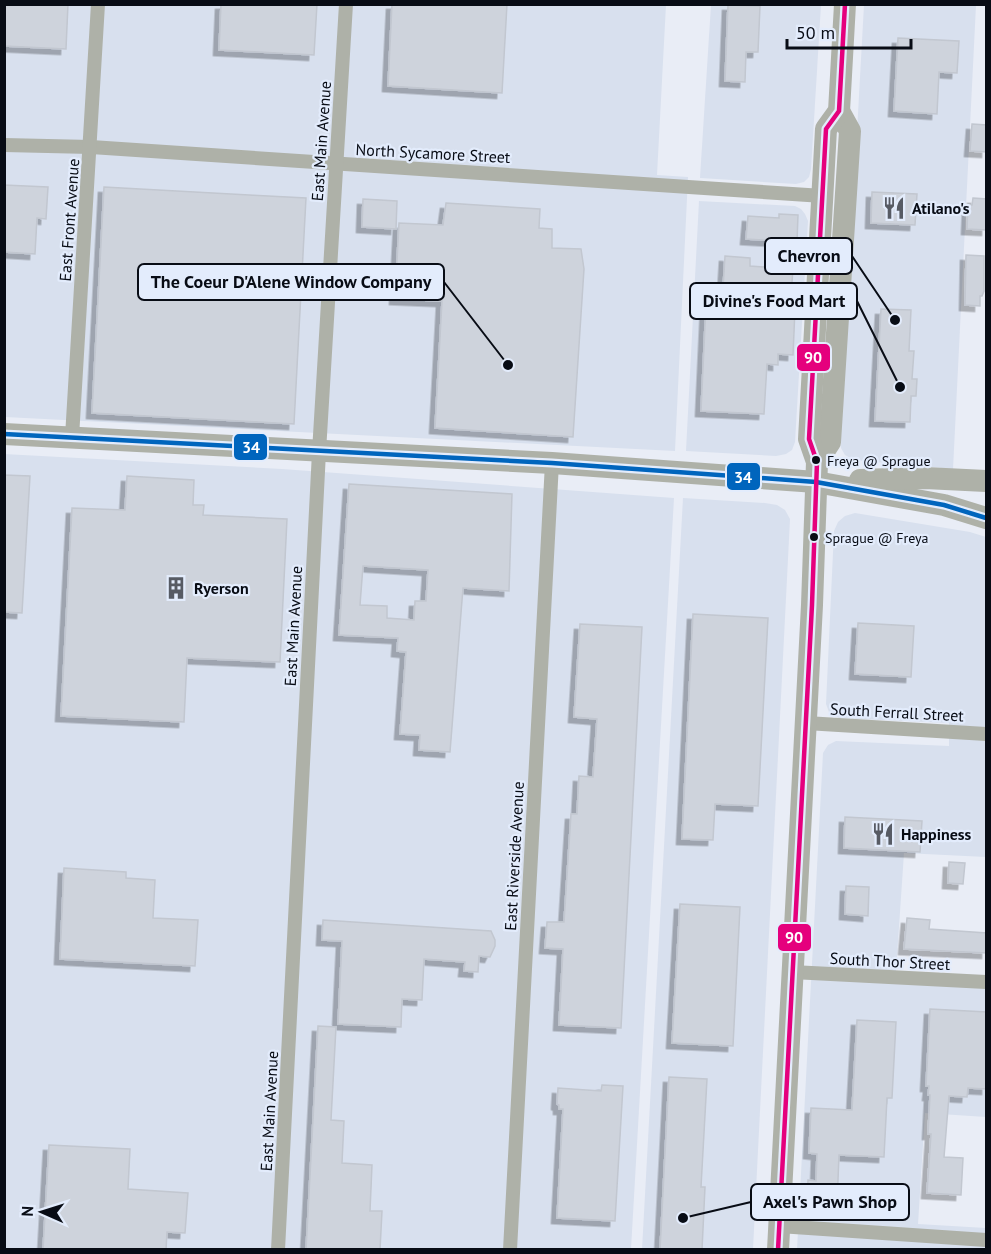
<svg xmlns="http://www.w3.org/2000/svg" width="991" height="1254" viewBox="0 0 991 1254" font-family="'PT Sans',sans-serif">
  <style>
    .built { fill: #d8e0ee }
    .building { fill: #ced3dc; stroke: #c2c7d0; stroke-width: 1.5; fill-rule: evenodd; filter: url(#shadow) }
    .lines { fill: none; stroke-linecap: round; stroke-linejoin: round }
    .minor { stroke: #aeb1a8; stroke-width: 14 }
    .primary { stroke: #aeb1a8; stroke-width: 22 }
    .bus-1-casing { stroke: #e3ecfc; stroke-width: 9 }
    .bus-2-casing { stroke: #e3ecfc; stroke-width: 9 }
    .bus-1 { stroke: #0065bd; stroke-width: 4.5 }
    .bus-2 { stroke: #e5007d; stroke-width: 4.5 }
    .bus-dot { fill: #080c15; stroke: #e3ecfc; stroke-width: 2 }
    .labels { text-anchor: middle; stroke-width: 4.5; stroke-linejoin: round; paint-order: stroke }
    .bus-label { font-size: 14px; fill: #080c15; stroke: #e3ecfc; text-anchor: start }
    .street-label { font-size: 16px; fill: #080c15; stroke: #e3ecfc }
    .poi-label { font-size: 16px; font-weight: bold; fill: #080c15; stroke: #e3ecfc; text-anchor: start }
    .leader { fill: none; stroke: #080c15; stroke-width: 2 }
    .callout-dot { fill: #080c15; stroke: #e3ecfc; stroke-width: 2 }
    .callout { fill: #e3ecfc; stroke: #080c15; stroke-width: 2 }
    .callout-label { font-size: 18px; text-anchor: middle; font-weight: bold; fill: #080c15 }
    .line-badge { stroke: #e3ecfc; stroke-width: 2 }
    .badge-label { font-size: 16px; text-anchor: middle; font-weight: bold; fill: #fff }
  </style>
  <defs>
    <filter id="shadow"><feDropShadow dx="-5.5" dy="5.5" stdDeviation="0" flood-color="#0004"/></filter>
  </defs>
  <rect width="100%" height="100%" fill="#e9edf6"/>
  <g class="built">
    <path d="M4,5H666L657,175L688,177L675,451L5,417Z"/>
    <path d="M711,5H821L811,169L809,177L804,182L796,184L700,178Z"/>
    <path d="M864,5H976L953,469L854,460L845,455L841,448L840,441Z"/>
    <path d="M699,201L795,206L801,209L805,214L808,221L795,442L792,450L786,454L776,456L686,451Z"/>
    <path d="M4,454L282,469L674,498L631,1249H5Z"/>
    <path d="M683,498L765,503L777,505L785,510L790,519L753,1249L642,1250Z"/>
    <path d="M855,513L970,532L986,537V857L904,853L896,971L986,977V1117L925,1113L918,1224L986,1228V1249L797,1250L823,753L828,745L836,741L949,746V723L839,718L829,712L826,704L834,531L838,522L845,516Z"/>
  </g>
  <g class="building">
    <path d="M4,4H68L66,49L4,46Z"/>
    <path d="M221,4H317L314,55L219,50Z"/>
    <path d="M392,4H507L502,93L388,86Z"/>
    <path d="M728,5L760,6L758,52H746L745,82L725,81Z"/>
    <path d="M898,38L959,41L957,73L939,72L937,114L894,111Z"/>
    <path d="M972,124L987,125V152L970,151Z"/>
    <path d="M4,185L48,187L46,219L37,218L35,254L4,252Z"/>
    <path d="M104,187L306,198L294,424L92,413Z"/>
    <path d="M872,192L917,194L915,225L871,223Z"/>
    <path d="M973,198L987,199V230L967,229L968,205H972Z"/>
    <path d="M363,199L397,201L396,229L362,227Z"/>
    <path d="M446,203L540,209L539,228L552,229V248L581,249L584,269L573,437L435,428L442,301L395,299L399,223L443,225Z"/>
    <path d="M779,214L798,215L797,242L746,239L748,216L779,218Z"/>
    <path d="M966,255L984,256V291L982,296H980V306L965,305Z"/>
    <path d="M725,256L750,258V266L793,269L790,308L795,309L793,355L778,354V365L767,364L764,414L701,411L706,304L722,305Z"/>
    <path d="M881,309L911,310L909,351H914L912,379H917L916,396H911L910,422L875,421Z"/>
    <path d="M4,475L30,476L22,613L4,612Z"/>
    <path d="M127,476L194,480L193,505H204L203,515L287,519L280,662L187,658L184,722L61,716L72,508L125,510Z"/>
    <path d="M349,484L512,494L509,591L463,588L450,752L419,750L420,735L400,734L406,652L397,651L398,638L339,635ZM363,566L428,570L426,601H415L414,620L387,618V606L360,605Z"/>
    <path d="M693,614L768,618L758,806L715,804L713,840L682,839Z"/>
    <path d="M858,623L914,626L911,677L855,674Z"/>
    <path d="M580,624L642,627L621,1028L559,1025L563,949L545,948L547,922H564L571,814H577L579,776L593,777L597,719L574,717Z"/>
    <path d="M845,817L922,821L920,852L844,848Z"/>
    <path d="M949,862L965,863L963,884L948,883Z"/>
    <path d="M64,868L126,872V878L155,880L153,918L198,920L195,966L60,959Z"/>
    <path d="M846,886L869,887L868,916L845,914Z"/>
    <path d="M680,904L740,907L733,1046L672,1043Z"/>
    <path d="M907,918L930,920L929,929L987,933V953L904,949Z"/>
    <path d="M323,920L491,931L495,940V946L490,957L479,956L478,972L464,971L465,962L424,959L422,1000L402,999L401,1027L338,1024L342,941L322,940Z"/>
    <path d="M930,1009L987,1012V1089L968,1088L967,1097L949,1096L944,1157L963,1158L961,1195L927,1193L931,1134H928L930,1095H928L929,1086H926Z"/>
    <path d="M857,1020L896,1022L892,1098H887L884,1157L839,1155L837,1205L807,1204L808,1180L816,1181L817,1154L809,1153L811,1108L852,1110Z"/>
    <path d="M318,1026L336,1027L331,1120L344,1121L342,1163L372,1165L370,1211H382L380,1250H306Z"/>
    <path d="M669,1077L707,1079L701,1187H705L702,1250H660Z"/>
    <path d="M602,1085L623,1086L615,1221L557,1218L563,1109H559V1105L557,1104L558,1088L601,1091Z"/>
    <path d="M49,1145L130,1149L128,1189L188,1193L185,1233L167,1232L166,1250H43Z"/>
  </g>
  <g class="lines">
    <g class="minor">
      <path d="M4,145L91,147L823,196"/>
      <path d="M72,437L98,4"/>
      <path d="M806,723L986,734"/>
      <path d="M792,972L986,982"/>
      <path d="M779,1226L986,1240"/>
      <path d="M278,1250L319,452L346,4"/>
      <path d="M510,1250L552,463"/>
    </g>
    <g class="primary">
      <path d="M4,434L552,463L816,482L944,505L986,518"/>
      <path d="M817,462L830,442L850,131L839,111"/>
      <path d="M860,480L925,478L986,481"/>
      <path d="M778,1250L812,605L817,462L809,439L826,129L839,111L845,4"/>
    </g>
    <g class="bus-1-casing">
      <path id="bus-1" d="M4,434L552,463L816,482L944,505L986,518"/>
    </g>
    <g class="bus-2-casing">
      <path id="bus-2" d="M778,1250L812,605L817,462L809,439L826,129L839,111L845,4"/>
    </g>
    <use href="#bus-1" class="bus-1"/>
    <use href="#bus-2" class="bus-2"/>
  </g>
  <defs>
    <g id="restaurant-bare" transform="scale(1.8)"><path d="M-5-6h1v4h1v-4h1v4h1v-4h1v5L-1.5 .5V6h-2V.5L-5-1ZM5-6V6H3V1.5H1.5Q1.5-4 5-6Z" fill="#575b64" stroke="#e3ecfc" stroke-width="2.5" paint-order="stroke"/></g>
    <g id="building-bare" transform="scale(1.8)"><path d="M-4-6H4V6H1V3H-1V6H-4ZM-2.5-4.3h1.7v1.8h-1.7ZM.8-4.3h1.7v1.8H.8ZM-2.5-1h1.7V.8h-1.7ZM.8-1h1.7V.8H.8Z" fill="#575b64" stroke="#e3ecfc" stroke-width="2.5" paint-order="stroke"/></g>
  </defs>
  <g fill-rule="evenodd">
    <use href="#restaurant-bare" x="894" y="208"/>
    <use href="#building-bare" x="176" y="588"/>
    <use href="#restaurant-bare" x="883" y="834"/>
  </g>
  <g class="bus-dot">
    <circle cx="816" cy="460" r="5"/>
    <circle cx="814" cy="537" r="5"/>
  </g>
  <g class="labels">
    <g class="bus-label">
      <text x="827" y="466">Freya @ Sprague</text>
      <text x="825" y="543">Sprague @ Freya</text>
    </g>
    <g class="street-label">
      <text transform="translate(321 141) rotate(-86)" y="6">East Main Avenue</text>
      <text transform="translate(433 153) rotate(3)" y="6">North Sycamore Street</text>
      <text transform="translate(69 220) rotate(-86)" y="6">East Front Avenue</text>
      <text transform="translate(293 626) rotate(-87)" y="6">East Main Avenue</text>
      <text transform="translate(897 712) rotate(3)" y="6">South Ferrall Street</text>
      <text transform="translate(514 856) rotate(-87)" y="6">East Riverside Avenue</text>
      <text transform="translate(890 961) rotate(3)" y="6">South Thor Street</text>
      <text transform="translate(269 1111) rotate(-87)" y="6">East Main Avenue</text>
    </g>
    <g class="poi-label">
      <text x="912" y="214">Atilano's</text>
      <text x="194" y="594">Ryerson</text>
      <text x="901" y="840">Happiness</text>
    </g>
  </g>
  <path class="leader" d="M895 320L852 256M508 365L444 282M900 387L857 301M683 1218L751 1202"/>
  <g class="callout-dot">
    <circle cx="895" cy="320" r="6"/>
    <circle cx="508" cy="365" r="6"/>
    <circle cx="900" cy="387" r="6"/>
    <circle cx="683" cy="1218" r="6"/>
  </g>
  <g class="callout">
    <rect x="765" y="238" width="87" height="36" rx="6"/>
    <rect x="138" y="264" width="306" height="36" rx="6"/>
    <rect x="690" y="283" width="167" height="36" rx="6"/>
    <rect x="751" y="1184" width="158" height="36" rx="6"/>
  </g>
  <g class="callout-label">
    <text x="809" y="262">Chevron</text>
    <text x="291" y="288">The Coeur D'Alene Window Company</text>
    <text x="774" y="307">Divine's Food Mart</text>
    <text x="830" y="1208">Axel's Pawn Shop</text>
  </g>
  <g class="line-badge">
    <rect x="796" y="343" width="35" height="29" rx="6" fill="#e5007d"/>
    <rect x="233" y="433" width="35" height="28" rx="6" fill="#0065bd"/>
    <rect x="726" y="462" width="35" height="29" rx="6" fill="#0065bd"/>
    <rect x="777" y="923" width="35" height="29" rx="6" fill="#e5007d"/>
  </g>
  <g class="badge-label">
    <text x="813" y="363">90</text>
    <text x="251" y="453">34</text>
    <text x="743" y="483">34</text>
    <text x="794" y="943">90</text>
  </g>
  <rect width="991" height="1254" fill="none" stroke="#080c15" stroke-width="12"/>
  <g transform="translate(42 1212) rotate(273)" stroke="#e3ecfc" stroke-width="4.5" paint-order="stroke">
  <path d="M0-4.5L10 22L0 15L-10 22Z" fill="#080c15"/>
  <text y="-9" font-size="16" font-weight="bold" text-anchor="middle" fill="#080c15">N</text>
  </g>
  <path d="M787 39v9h124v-9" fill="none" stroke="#080c15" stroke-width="3"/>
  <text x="796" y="39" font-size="18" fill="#080c15" stroke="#e3ecfc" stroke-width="4.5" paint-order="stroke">50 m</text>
</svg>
